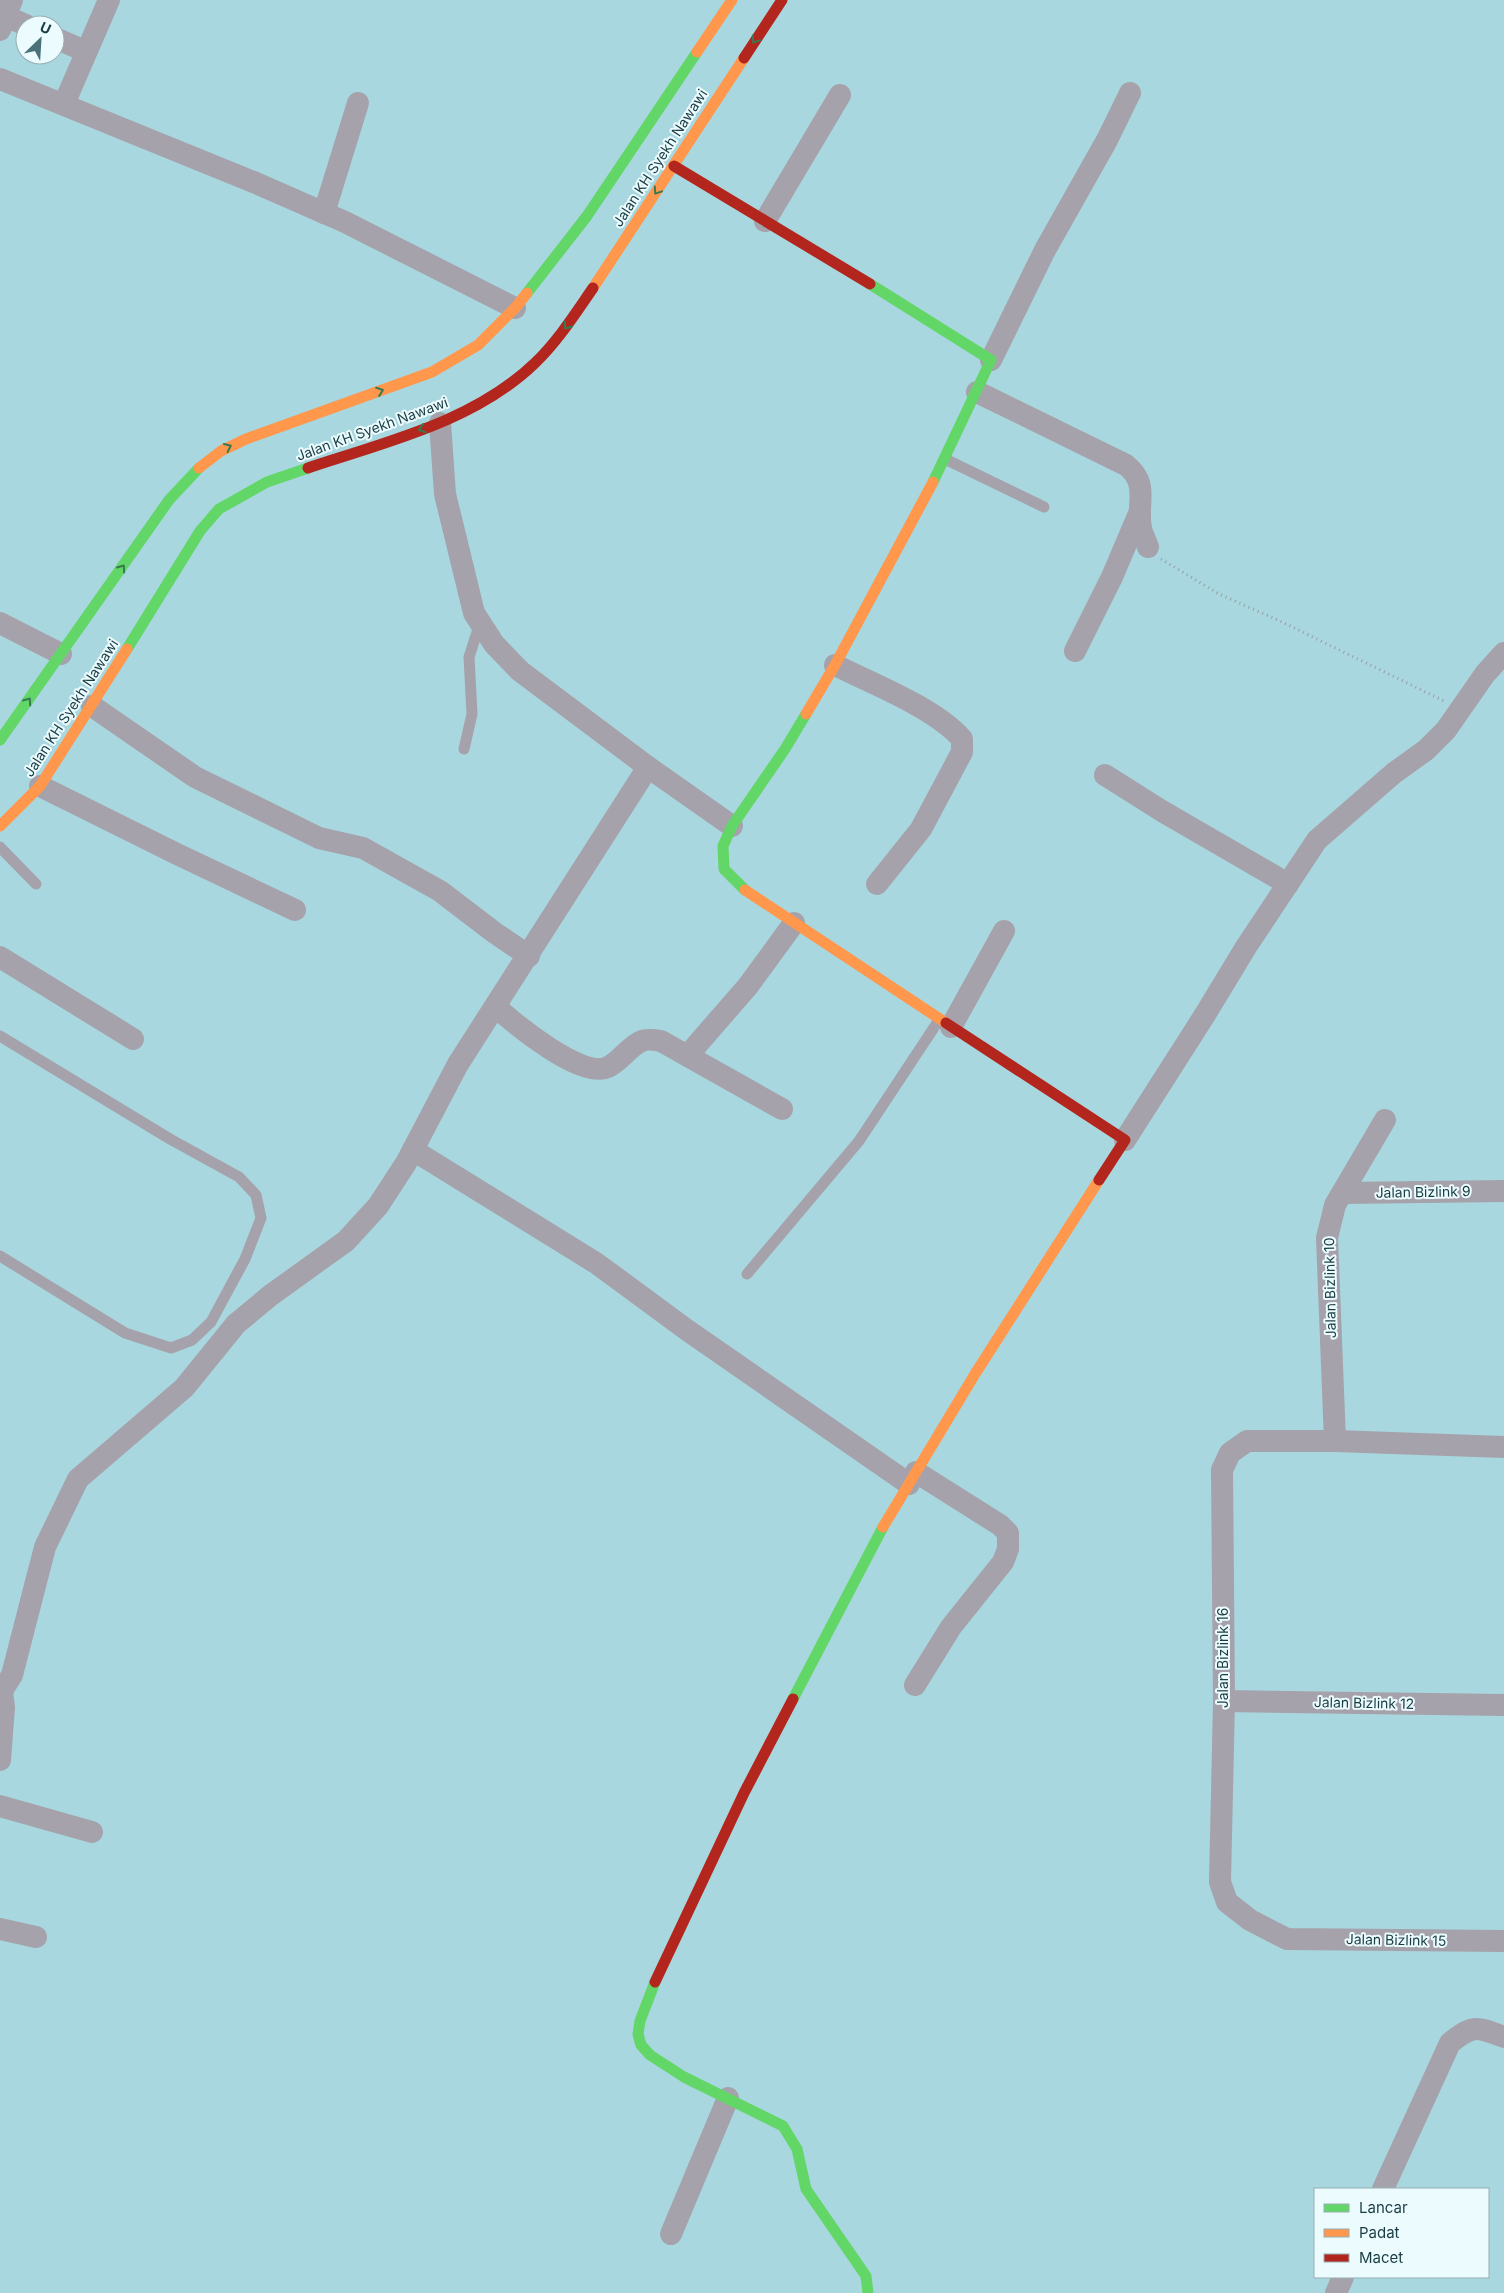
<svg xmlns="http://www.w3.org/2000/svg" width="1504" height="2293" viewBox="0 0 1504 2293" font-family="Inter,sans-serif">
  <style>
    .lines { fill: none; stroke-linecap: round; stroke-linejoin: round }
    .path { stroke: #959ea5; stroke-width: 3; stroke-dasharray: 1 4; stroke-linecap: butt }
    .lane { stroke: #a5a2ab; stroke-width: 11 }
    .street { stroke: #a5a2ab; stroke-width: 22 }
    .fast { stroke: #63d668; stroke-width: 11 }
    .slow { stroke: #ff974d; stroke-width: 11 }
    .jam { stroke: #b3261e; stroke-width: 11 }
    .oneway { stroke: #377a51 }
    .labels { text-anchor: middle; stroke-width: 4; stroke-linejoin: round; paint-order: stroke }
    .street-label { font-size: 14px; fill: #193c42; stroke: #ebfbfe }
  </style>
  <rect width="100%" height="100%" fill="#a9d7df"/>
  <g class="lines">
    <path class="path" d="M1161,559L1219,594L1280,621L1444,701"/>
    <g class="lane">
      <path d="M945,459L1044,507"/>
      <path d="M464,749L472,714L469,657L480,623"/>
      <path d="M0,847L36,884"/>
      <path d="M0,1036L170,1139L239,1177L256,1195L261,1218L245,1259L211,1322L192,1340L171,1348L125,1333L0,1256"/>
      <path d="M747,1274L859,1141L939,1020"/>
    </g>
    <g class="street">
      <path d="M5,16L26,25"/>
      <path d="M0,30L12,0"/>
      <path d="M55,38L85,51"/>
      <path d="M0,79L256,183L345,222L515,308"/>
      <path d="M64,104L109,0"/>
      <path d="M324,213L358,103"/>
      <path d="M765,221L840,95"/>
      <path d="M991,360L1045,250L1107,140L1130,93"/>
      <path d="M977,392L1126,465C1150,484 1136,503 1141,528C1142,534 1146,541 1148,547"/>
      <path d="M440,423L445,494L474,613L494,644L520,671L648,767L732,826"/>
      <path d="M0,623L61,654"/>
      <path d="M1075,651L1112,577L1140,511"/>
      <path d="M835,665C873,684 935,708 962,739V752L921,829L877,884"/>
      <path d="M92,706L195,777L319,838L363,848L440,891L495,933L529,956"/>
      <path d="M1105,775L1162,811L1288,884"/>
      <path d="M40,786L179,855L295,910"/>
      <path d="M0,957L133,1039"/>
      <path d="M496,1007C515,1024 582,1080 608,1067C621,1061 629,1046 642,1041C646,1039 655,1040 661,1041L782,1109"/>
      <path d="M951,1027L1004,931"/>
      <path d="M688,1055L748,986L794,923"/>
      <path d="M1125,1140L1206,1013L1246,947L1317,840L1394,773L1426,750L1446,730L1485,674L1504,653"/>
      <path d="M413,1150L596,1263L687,1330L909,1484"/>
      <path d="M1343,1193L1504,1191"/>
      <path d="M1335,1441L1327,1238L1335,1205L1385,1120"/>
      <path d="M1504,1447L1335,1441H1247L1230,1453L1222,1470L1224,1701L1220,1882L1227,1902L1250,1920L1287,1939L1504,1941"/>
      <path d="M915,1685L951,1627L1003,1562L1008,1549V1533L1000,1525L916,1472"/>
      <path d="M0,1691H2L4,1707L0,1760"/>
      <path d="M2,1691L12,1675L45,1547L78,1479L184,1388L236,1324L271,1295L346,1241L378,1206L406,1163L458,1064L648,767"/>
      <path d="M1224,1701L1504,1705"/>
      <path d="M0,1806L92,1832"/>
      <path d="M0,1929L36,1937"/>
      <path d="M1383,2189L1450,2043C1473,2024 1477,2027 1504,2037"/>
      <path d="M671,2234L728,2098"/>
      <path d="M1336,2293L1343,2277"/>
    </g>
    <g class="fast">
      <path d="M870,284L991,360L933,482"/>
      <path d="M527,293L587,216L697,52"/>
      <path d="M127,649L200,531L219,509L267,482L308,468"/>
      <path d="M0,740L169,500L199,468"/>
      <path d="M745,890L724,869L723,846L732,826L785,749L806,714"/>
      <path d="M793,1699L883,1527"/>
      <path d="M655,1982L640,2021L638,2034L641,2045L650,2055L684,2077L783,2126L797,2149L806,2189L866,2276L868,2293"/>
    </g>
    <g class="slow">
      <path d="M697,52L732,0"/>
      <path d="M593,288L744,58"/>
      <path d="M199,468L221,451L246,439L432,372L478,345L515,308L527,293"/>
      <path d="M806,714L835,665L933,482"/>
      <path d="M0,826L40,786L127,649"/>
      <path d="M745,890L946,1023"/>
      <path d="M883,1527L975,1374L1099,1180"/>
    </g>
    <g class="jam">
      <path d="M744,58L782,0"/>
      <path d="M674,166L870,284"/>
      <path d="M308,468C385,442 474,422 535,363C558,341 575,314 593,288"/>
      <path d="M946,1023L1125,1140L1099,1180"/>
      <path d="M655,1982L744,1793L793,1699"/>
    </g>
  </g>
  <defs><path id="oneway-chevron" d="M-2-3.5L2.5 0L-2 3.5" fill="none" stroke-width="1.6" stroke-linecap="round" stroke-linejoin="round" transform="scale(1.25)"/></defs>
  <g class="oneway">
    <use href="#oneway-chevron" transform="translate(755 40) rotate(124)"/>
    <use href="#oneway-chevron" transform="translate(657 191) rotate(124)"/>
    <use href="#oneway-chevron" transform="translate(567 326) rotate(126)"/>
    <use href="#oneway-chevron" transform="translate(380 391) rotate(-20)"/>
    <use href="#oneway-chevron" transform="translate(422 429) rotate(161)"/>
    <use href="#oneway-chevron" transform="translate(228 447) rotate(-25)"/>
    <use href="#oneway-chevron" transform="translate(122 568) rotate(-55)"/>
    <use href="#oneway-chevron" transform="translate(28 701) rotate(-55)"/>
  </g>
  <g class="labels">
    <g class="street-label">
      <text transform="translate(660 158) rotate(-57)" y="5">Jalan KH Syekh Nawawi</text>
      <text transform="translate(372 429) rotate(-20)" y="5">Jalan KH Syekh Nawawi</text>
      <text transform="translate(71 708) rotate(-57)" y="5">Jalan KH Syekh Nawawi</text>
      <text transform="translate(1423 1192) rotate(-1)" y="5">Jalan Bizlink 9</text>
      <text transform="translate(1330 1288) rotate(-91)" y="5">Jalan Bizlink 10</text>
      <text transform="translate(1223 1658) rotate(-90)" y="5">Jalan Bizlink 16</text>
      <text transform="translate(1364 1703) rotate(1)" y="5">Jalan Bizlink 12</text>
      <text transform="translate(1396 1940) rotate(1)" y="5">Jalan Bizlink 15</text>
    </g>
  </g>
  <rect x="1314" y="2188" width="175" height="90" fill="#ebfbfe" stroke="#97afb3"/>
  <rect x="1324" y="2204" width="25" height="8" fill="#63d668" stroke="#97afb3"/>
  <text x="1359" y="2213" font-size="15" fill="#193c42">Lancar</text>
  <rect x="1324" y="2229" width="25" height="8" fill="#ff974d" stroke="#97afb3"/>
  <text x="1359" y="2238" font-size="15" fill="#193c42">Padat</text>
  <rect x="1324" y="2254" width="25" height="8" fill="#b3261e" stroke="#97afb3"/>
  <text x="1359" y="2263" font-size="15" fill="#193c42">Macet</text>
  <g transform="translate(40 40) rotate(25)"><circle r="24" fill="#ebfbfe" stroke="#97afb3"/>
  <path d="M0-4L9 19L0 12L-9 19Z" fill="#4b7279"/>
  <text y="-8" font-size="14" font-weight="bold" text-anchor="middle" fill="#193c42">U</text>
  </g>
</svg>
